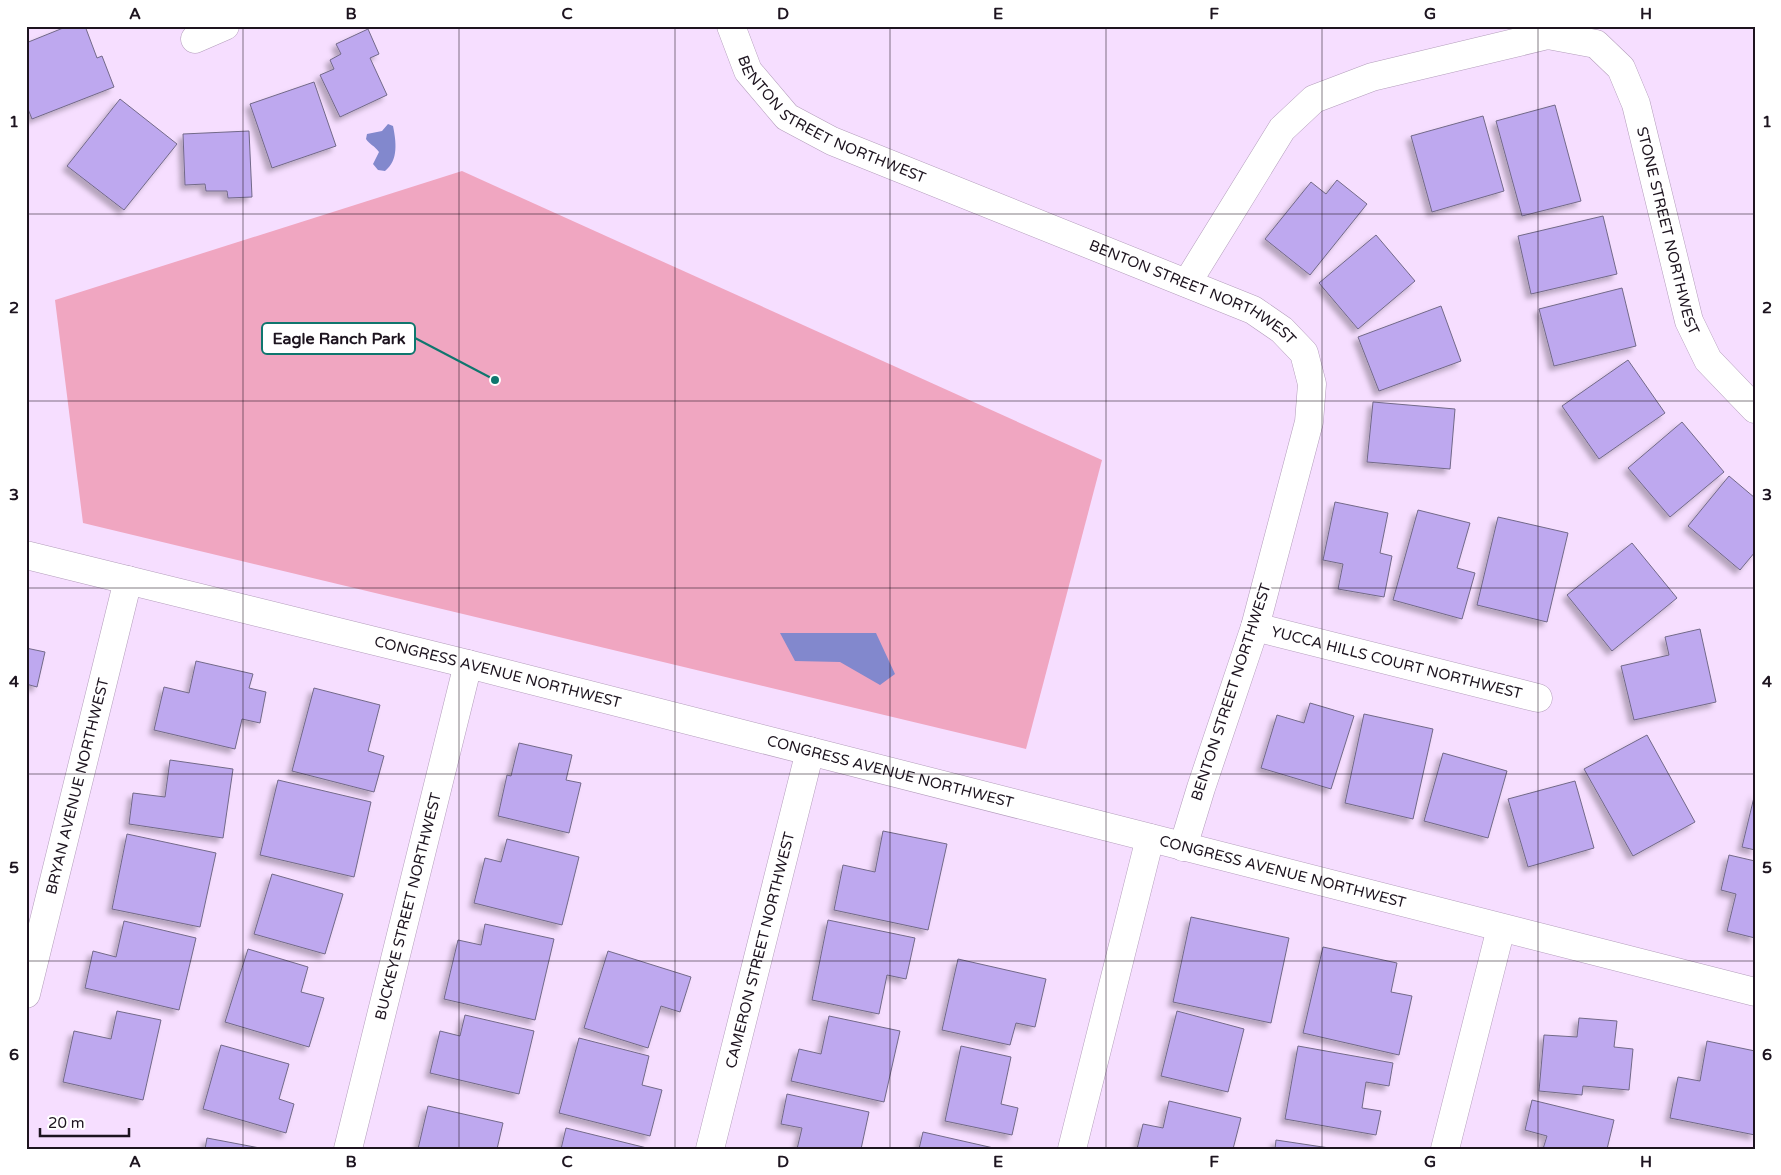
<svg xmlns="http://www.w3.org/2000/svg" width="1781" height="1175" viewBox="0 0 1781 1175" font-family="'Varela Round',sans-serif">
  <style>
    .green { fill: #f0a6c1 }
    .water { fill: #8288cd }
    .building { fill: #bea8ef; stroke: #726988; filter: url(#shadow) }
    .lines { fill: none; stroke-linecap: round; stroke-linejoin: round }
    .street-casing { stroke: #b39dbb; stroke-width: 29 }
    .street { stroke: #fff; stroke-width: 28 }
    .grid { fill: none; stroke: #1d141f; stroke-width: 1; stroke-opacity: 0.55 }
    .labels { text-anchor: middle; stroke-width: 4.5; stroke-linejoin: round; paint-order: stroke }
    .street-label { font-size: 15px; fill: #1d141f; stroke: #fff }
    .leader { fill: none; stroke: #0f766e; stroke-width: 2 }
    .callout-dot { fill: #0f766e; stroke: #fff; stroke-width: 2 }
    .callout { fill: #fff; stroke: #0f766e; stroke-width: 2 }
    .callout-label { font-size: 16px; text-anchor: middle; font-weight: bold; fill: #1d141f }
    .neatline { fill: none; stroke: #1d141f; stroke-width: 2 }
    .grid-label { font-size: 16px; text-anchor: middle; font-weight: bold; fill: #1d141f }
  </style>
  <defs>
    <filter id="shadow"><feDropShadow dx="-4.5" dy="4.5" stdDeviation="2.5" flood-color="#0004"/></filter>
  </defs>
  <rect width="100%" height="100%" fill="#f6deff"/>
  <path class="green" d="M462,171L1102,460L1026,749L83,523L55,300Z"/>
  <g class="water">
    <path d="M388,124L393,126C396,141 399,160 385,171L378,170L373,164L379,152C375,146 369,144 366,139L367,134L382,131Z"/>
    <path d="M780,633H876L895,674L880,685L840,662L795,661Z"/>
  </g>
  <g class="building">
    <path d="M68,26H85L97,58L102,56L114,87L32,119L26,104V43Z"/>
    <path d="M368,29L379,54L370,58L387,95L340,117L320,75L334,69L330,60L341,54L336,44Z"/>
    <path d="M314,82L336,146L272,168L250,104Z"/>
    <path d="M120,99L177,144L124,210L67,166Z"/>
    <path d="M1555,105L1581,201L1522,216L1496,121Z"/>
    <path d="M1483,116L1504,191L1432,212L1411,136Z"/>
    <path d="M249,131L252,197L228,198L227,191H206L205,184L185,185L183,134Z"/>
    <path d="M1337,180L1367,204L1310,275L1265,239L1311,182L1326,194Z"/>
    <path d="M1603,216L1617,274L1531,294L1518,236Z"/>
    <path d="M1376,235L1415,281L1358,329L1319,283Z"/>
    <path d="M1622,288L1636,346L1554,366L1539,309Z"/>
    <path d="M1441,306L1461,361L1379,391L1358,337Z"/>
    <path d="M1628,360L1665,413L1599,459L1562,406Z"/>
    <path d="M1373,402L1455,409L1450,469L1367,462Z"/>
    <path d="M1682,422L1724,472L1670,517L1628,468Z"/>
    <path d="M1729,476L1755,498V552L1740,570L1688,526Z"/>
    <path d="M1335,502L1388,513L1380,553L1392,556L1384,597L1338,589L1343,564L1323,560Z"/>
    <path d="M1418,510L1470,523L1457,568L1475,573L1462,619L1393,600Z"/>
    <path d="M1498,517L1568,533L1547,622L1477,605Z"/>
    <path d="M1632,543L1677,598L1612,651L1567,595Z"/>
    <path d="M1700,629L1716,702L1634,720L1621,666L1669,655L1665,637Z"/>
    <path d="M26,648L45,652L37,687L26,684Z"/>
    <path d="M196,661L253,674L249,688L266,692L260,723L242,719L235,749L154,730L164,687L189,693Z"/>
    <path d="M314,688L380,705L368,751L384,756L374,792L292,771Z"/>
    <path d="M1310,703L1354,716L1331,789L1261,768L1277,715L1304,723Z"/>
    <path d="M1364,714L1433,729L1413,819L1345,803Z"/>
    <path d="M1647,735L1695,822L1633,856L1584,769Z"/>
    <path d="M519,743L572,755L566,780L581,783L569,833L498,816L507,775L511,776Z"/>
    <path d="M1443,753L1507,771L1488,838L1424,821Z"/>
    <path d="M170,760L233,769L223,838L129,824L133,793L165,797Z"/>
    <path d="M278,780L371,802L354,877L260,855Z"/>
    <path d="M1575,781L1594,848L1528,867L1508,799Z"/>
    <path d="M1755,793V850L1742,847Z"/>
    <path d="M883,831L947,844L928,930L834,910L843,865L875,872Z"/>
    <path d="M127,834L216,853L200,927L112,909Z"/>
    <path d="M507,839L579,857L562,925L474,903L485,858L501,862Z"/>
    <path d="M1729,855L1755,861V938L1727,931L1736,894L1721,890Z"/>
    <path d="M272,874L343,894L325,954L254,934Z"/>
    <path d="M1191,917L1289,938L1271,1023L1173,1002Z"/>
    <path d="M828,920L915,938L906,979L887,975L879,1014L812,1000Z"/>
    <path d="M124,921L196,938L179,1010L85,988L93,951L116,957Z"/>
    <path d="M485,924L554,939L535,1020L444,999L458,940L481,945Z"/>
    <path d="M1323,947L1397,963L1391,992L1412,996L1399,1055L1303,1033Z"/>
    <path d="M248,949L308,967L301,992L324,998L309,1047L225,1022Z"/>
    <path d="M608,951L691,977L680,1012L661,1006L648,1048L584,1028Z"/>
    <path d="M958,959L1046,979L1035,1027L1016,1023L1010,1045L942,1030Z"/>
    <path d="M117,1011L161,1020L143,1100L63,1082L74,1031L111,1039Z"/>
    <path d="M1177,1011L1244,1029L1228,1092L1161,1076Z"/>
    <path d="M465,1015L534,1031L519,1094L430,1073L440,1031L460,1036Z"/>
    <path d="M829,1016L900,1031L884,1102L791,1081L799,1049L821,1054Z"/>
    <path d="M1579,1018L1617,1021L1614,1047L1633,1049L1629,1090L1583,1086L1582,1095L1539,1091L1544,1035L1577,1037Z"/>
    <path d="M579,1038L649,1056L642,1085L662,1090L650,1136L559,1113Z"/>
    <path d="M1707,1041L1755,1051V1135L1670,1118L1678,1077L1700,1081Z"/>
    <path d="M221,1045L289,1064L279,1099L294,1104L286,1133L203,1109Z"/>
    <path d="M961,1046L1011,1057L1001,1104L1018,1108L1012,1135L945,1121Z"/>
    <path d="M1298,1046L1393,1063L1389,1086L1366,1082L1362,1108L1381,1111L1376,1135L1285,1119Z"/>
    <path d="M787,1094L869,1112L861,1149H797L802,1128L781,1124Z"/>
    <path d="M1532,1100L1614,1120L1607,1149H1543L1547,1136L1525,1130Z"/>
    <path d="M1169,1101L1241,1118L1233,1149H1137L1143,1124L1163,1128Z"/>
    <path d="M428,1106L503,1123L497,1149H418Z"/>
    <path d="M566,1128L651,1149H561Z"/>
    <path d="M923,1132L998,1149H919Z"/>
    <path d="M207,1138L265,1149H205Z"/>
    <path d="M1276,1140L1336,1149H1275Z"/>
  </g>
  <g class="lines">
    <g class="street-casing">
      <g id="street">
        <path id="s1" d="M731,26L748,71L787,117L832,141L1253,310L1282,330L1304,353L1312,384L1309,422L1255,627L1201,788L1183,847"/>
        <path d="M195,39L225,26"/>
        <path id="s2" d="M1187,283L1282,129L1314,99L1372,77L1548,35L1596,44L1621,68L1636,104L1689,321L1708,360L1755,409"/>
        <path id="s3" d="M26,555L468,664L1755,992"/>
        <path id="s4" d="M1255,627L1538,698"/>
        <path id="s5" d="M26,994L128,580"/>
        <path id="s6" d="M348,1149L468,664"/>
        <path id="s7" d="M710,1149L810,751"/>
        <path d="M1072,1149L1150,838"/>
        <path d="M1445,1149L1501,928"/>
      </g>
    </g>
    <use href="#street" class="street"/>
  </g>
  <path class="grid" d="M243,26V1149M459,26V1149M675,26V1149M890,26V1149M1106,26V1149M1322,26V1149M1538,26V1149M26,214H1755M26,401H1755M26,588H1755M26,774H1755M26,961H1755"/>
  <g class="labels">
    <g class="street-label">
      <text dy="5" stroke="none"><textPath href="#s1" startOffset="146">BENTON STREET NORTHWEST</textPath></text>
      <text dy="5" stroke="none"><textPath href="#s2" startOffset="721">STONE STREET NORTHWEST</textPath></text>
      <text dy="5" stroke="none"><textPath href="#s1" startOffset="551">BENTON STREET NORTHWEST</textPath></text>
      <text dy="5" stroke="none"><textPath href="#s4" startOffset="146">YUCCA HILLS COURT NORTHWEST</textPath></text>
      <text dy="5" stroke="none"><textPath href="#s3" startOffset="486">CONGRESS AVENUE NORTHWEST</textPath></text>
      <text transform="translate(1231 692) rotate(-72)" y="5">BENTON STREET NORTHWEST</text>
      <text dy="5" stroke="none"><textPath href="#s3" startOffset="891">CONGRESS AVENUE NORTHWEST</textPath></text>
      <text dy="5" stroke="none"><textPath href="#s5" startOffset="214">BRYAN AVENUE NORTHWEST</textPath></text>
      <text dy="5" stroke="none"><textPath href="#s3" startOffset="1296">CONGRESS AVENUE NORTHWEST</textPath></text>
      <text dy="5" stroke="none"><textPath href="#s6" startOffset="250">BUCKEYE STREET NORTHWEST</textPath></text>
      <text dy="5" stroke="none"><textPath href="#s7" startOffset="205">CAMERON STREET NORTHWEST</textPath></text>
    </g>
  </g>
  <path class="leader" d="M495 380L415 338"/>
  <circle class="callout-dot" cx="495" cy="380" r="5"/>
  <rect class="callout" x="262" y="323" width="153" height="31" rx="5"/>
  <g class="callout-label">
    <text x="339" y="344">Eagle Ranch Park</text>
  </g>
  <rect width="1781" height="1175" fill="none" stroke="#ffffff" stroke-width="55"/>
  <path d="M40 1128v8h89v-8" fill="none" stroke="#1d141f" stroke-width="2.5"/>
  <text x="48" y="1128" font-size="15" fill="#1d141f" stroke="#ffffff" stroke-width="4" paint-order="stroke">20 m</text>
  <rect x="28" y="28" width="1726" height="1120" class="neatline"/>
  <g class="grid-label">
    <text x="135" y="19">A</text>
    <text x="351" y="19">B</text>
    <text x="567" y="19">C</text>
    <text x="783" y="19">D</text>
    <text x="998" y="19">E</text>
    <text x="1214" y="19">F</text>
    <text x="1430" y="19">G</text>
    <text x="1646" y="19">H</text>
    <text x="14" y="127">1</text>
    <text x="1767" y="127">1</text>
    <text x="14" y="313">2</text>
    <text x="1767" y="313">2</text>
    <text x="14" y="500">3</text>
    <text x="1767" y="500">3</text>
    <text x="14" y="687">4</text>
    <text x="1767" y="687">4</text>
    <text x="14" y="873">5</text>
    <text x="1767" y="873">5</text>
    <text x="14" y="1060">6</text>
    <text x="1767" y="1060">6</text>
    <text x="135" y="1167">A</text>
    <text x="351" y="1167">B</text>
    <text x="567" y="1167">C</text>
    <text x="783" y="1167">D</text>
    <text x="998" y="1167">E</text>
    <text x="1214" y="1167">F</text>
    <text x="1430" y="1167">G</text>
    <text x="1646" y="1167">H</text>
  </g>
</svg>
